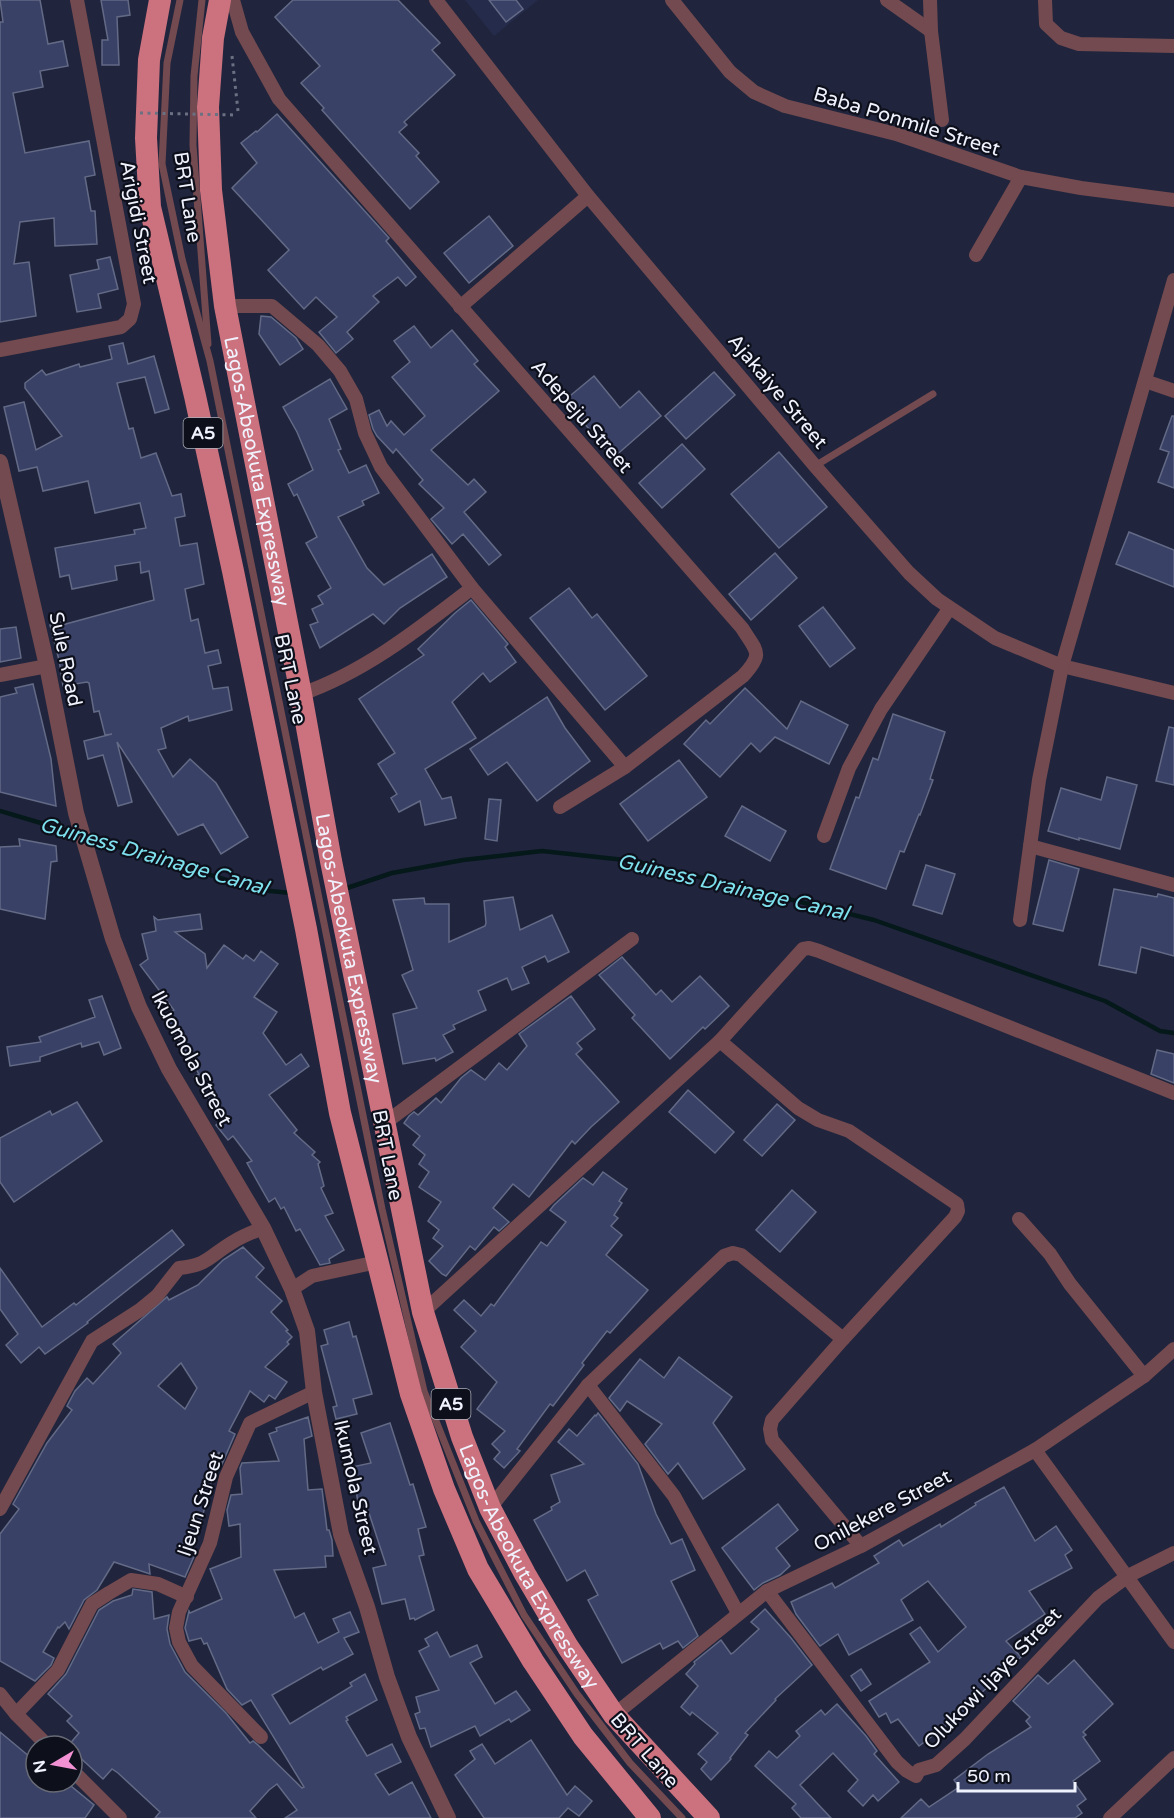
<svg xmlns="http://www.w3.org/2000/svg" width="1174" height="1818" viewBox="0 0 1174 1818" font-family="'Varela Round',sans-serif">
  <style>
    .built { fill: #252b4a }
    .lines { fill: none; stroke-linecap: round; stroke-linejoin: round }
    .stream { stroke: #05181a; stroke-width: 4.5 }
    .building { fill: #394166; stroke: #636a86; stroke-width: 1.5; fill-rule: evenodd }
    .path { stroke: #6c7083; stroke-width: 3; stroke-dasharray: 3 4.5; stroke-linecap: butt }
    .service { stroke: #734a4f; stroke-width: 7 }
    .minor { stroke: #734a4f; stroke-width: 14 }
    .tertiary { stroke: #734a4f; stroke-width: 16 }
    .trunk { stroke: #cc717e; stroke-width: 22 }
    .path-bridge { stroke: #6c7083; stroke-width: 3; stroke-dasharray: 3 4.5; stroke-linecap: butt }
    .labels { text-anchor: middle; stroke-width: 4.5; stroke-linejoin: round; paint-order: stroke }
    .shield { fill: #0d0f1a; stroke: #acafb9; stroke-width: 1.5 }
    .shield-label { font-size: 18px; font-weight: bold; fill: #f0f3fd }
    .street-label { font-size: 20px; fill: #f0f3fd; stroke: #0d0f1a }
    .water-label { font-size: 21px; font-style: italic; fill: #7ee1ee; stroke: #0d0f1a }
  </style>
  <rect width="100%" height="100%" fill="#20253d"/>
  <path class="built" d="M465,0H538L494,36Z"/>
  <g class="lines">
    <g class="stream">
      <path d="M0,811L78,834"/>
      <path d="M89,838L260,890L291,893"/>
      <path d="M344,889L392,873L463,860L542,851L634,861L874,920L1105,1001L1160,1031L1174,1033"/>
    </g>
  </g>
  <g class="building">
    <path d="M0,0H40L48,44L63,41L68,66L40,71L43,87L13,93L25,153L89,141L95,175L85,177L91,211H95L97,244L55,246L54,218L20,222L14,264L29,262L36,316L0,322V22H3Z"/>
    <path d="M101,0H128L130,15L117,17L119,65H102V40H108Z"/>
    <path d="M293,0H398L440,43L432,50L455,75L404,122L407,125L399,132L419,153L416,156L439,182L410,209L322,110L324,108L301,83L320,66L275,17Z"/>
    <path d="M489,0H516L523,9L506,22Z"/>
    <path d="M277,114L389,238L386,241L416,277L406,286L398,277L373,296L379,302L347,332L353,339L336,353L319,332L337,317L316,297L304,309L268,270L289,250L232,188L257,163L241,143L256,131L257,132Z"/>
    <path d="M489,216L513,246L469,283L444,253Z"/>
    <path d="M110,257L118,289L98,294L101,308L77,312L70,275L99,269L97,260Z"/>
    <path d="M261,316L271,317L296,338L303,349L280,365L259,334Z"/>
    <path d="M414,326L431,348L452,330L478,361L474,364L499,391L431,450L468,485L474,479L486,492L464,512L501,555L489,565L463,534L452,544L431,519L444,508L419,484L423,480L396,449L393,453L377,436L373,429L369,415L379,410L387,426L391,421L404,435L425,416L392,377L410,362L394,341Z"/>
    <path d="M123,343L128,364L154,356L169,409L155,413L145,377L117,383L129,429L133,428L141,458L156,453L172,496L181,494L185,516L175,518L180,546L197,543L204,584L185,589L191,621L198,619L205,653L218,650L221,663L208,666L213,689L228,687L232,710L189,721L188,716L161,728L166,748L158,750L173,777L190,759L216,783L248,837L221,854L203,824L178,835L117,742L132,802L118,806L103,755L88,759L84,741L112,734L105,735L99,711L94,712L89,683L87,682L63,686L59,660L50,625L61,622L62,625L154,600L149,571L141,573L140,562L115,566L117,580L72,589L69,575L60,577L55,548L135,534L134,530L146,528L140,503L95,513L88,481L43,491L37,467L19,471L4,407L24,402L36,450L62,436L25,388V383L42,370L46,375L79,364L80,367L112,359L109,346Z"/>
    <path d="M714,372L735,395L686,439L665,416Z"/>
    <path d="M594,376L620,408L639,391L661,416L613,458L565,400Z"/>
    <path d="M330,379L347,409L329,419L341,449L338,450L349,473L366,465L379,493L362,501L364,505L338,517L367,568L384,585L432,554L447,577L400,608L384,624L373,614L320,648L310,625L318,622L312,609L323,604L318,596L331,588L306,543L317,537L297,494L294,496L288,484L313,470L297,432L283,407Z"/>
    <path d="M1172,416H1174V488L1158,482L1169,452L1160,449Z"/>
    <path d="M682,444L705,469L662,508L639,483Z"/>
    <path d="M779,452L827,507L779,548L731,494Z"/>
    <path d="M1129,532L1174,550V587L1116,564Z"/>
    <path d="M775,553L797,578L751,620L729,594Z"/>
    <path d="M569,588L592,618L597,614L647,676L605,710L530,618Z"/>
    <path d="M471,600L508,644L505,647L516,662L490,682L483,673L452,702L476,738L425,769L442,799L451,797L456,818L425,825L420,801L399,812L391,798L397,794L378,764L395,753L359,699L424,655L418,649L455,613Z"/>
    <path d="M823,607L855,648L830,667L799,626Z"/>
    <path d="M16,627L21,658L0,662V629Z"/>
    <path d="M33,684L51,759L56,806L0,792V697L17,693L15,688Z"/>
    <path d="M745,688L787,729L801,701L848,725L829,764L775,737L760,752L751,743L720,777L684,744L706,720L710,724Z"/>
    <path d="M547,697L565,728L590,761L537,801L507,762L488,775L470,749Z"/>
    <path d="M893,714L945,732L930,779L933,780L920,815L919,814L904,852L900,851L886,889L830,869L856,797L859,798L873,758L878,760Z"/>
    <path d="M1169,727L1174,728V785L1156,781Z"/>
    <path d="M679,760L707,797L648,841L620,804Z"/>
    <path d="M1107,777L1137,785L1120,849L1079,838V840L1048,831L1061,788L1101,800Z"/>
    <path d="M489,799L501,800L497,841L485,839Z"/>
    <path d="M742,806L786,831L770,861L725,836Z"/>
    <path d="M19,839L56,846L57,861L51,862L45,919L0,909V847L20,846Z"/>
    <path d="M1049,860L1079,869L1063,931L1033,924Z"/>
    <path d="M926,865L955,874L942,914L913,905Z"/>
    <path d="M1114,889L1157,897L1158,894L1174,898V956L1141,947L1136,973L1099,965Z"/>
    <path d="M513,897L520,930L552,915L569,952L548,962L545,956L522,967L529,983L512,990L507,978L478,991L486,1010L453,1025L455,1029L443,1035L453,1052L436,1061L435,1058L403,1064L393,1014L417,1008L402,975L413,970L393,900L424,898L425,904H449V942L485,926L486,923L484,901Z"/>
    <path d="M200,914L202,929L175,932L205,954L207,968L224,945L243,959L246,955L254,961L261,951L278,964L254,997L277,1012L263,1033L286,1065L301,1054L309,1066L269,1095L297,1130L294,1133L315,1152L312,1155L320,1162L318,1164L324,1186L321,1188L333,1213L325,1216L344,1250L329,1259L330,1263L320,1265L300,1229L296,1231L284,1207L281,1209L275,1198L269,1202L247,1163L252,1161L233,1136L228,1140L216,1125L222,1120L203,1088L201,1089L194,1077L199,1074L165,1016L174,1010L140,965L148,959L142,934L156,931L154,917L158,920Z"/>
    <path d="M622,957L656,995L661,990L672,1002L700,976L729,1006L705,1029L703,1027L670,1059L632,1018L635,1015L599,975Z"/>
    <path d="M102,996L121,1048L104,1055L99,1042L82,1047L81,1043L40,1057V1061L10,1066L7,1047L41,1042L39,1037L95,1017L89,1000Z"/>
    <path d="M571,996L595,1029L577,1043L582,1049L576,1054L619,1102L591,1127L575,1144L572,1141L529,1197L513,1184L493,1208L509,1222L499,1231L494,1227L475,1250L470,1246L446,1276L442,1274L429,1261L443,1246L433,1238L439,1230L428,1221L441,1202L419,1187L429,1172L419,1164L425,1155L413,1145L420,1136L404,1123L409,1116L414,1112L418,1115L436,1098L441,1103L461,1078L471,1070L485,1080L499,1063L507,1070L527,1046L519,1034Z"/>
    <path d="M1157,1050L1174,1054V1083L1151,1074Z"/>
    <path d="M688,1090L734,1132L715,1153L669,1112Z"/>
    <path d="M77,1102L102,1141L14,1202L0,1182V1138L50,1111L52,1115Z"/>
    <path d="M777,1104L795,1120L762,1156L744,1140Z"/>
    <path d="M603,1172L627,1189L619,1201L622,1203L614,1215L618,1218L611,1226L622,1235L606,1255L648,1290L610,1333L607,1331L582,1363L584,1365L553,1406L550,1404L517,1449L520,1451L504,1468L494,1459L500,1452L492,1444L505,1431L477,1409L497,1382L461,1347L476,1331L454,1310L464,1300L481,1316L491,1304L494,1306L541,1242L547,1246L566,1222L550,1210L554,1205L583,1178L593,1185Z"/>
    <path d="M792,1190L816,1212L780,1252L756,1230Z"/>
    <path d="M172,1230L184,1245L87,1322L88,1323L45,1354L39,1347L21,1363L6,1345L18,1334L0,1309V1268L42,1327L74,1303L76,1305Z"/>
    <path d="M243,1247L264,1268L256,1277L282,1301L271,1312L288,1330L286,1331L292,1337L287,1342L289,1344L265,1367L287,1382L275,1399L269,1395L264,1402L250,1391L229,1431L235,1434L222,1464L219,1452L203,1514L190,1550L196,1552L185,1577L149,1564L150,1574L114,1562L97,1590L84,1600L69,1629L65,1622L59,1628L58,1627L43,1652L54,1658L51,1665L35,1681L0,1661V1534L19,1509L13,1504L47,1443L72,1410L67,1406L75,1391L87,1378L93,1384L121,1353L113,1344L167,1297L169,1300L198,1285L223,1260ZM181,1363L197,1388L185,1409L158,1386Z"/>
    <path d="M349,1322L353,1337L356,1336L372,1394L353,1399L357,1414L336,1419L333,1407L337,1406L321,1346L328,1344L324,1330Z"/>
    <path d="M679,1357L732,1397L713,1423L745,1469L703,1499L678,1463L668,1474L645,1444L662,1424L627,1401L620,1411L609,1398L640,1359L664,1378Z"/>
    <path d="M598,1413L638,1464L656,1514L671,1544L682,1539L695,1570L671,1581L698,1636L683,1648L678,1641L663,1649L660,1643L622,1663L588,1600L598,1595L585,1570L567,1581L534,1520L552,1510L551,1507L560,1502L551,1475L584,1464L558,1442L569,1429L577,1436L595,1415L596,1416Z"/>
    <path d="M308,1417L312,1436L304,1439L308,1490L322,1489L327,1530H329L332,1540L333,1556H325L326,1567L274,1570L295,1618L304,1613L318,1643L339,1632L333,1619L350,1612L359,1632L344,1638L353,1654L323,1670L321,1667L272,1695L290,1724L352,1686L350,1683L365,1674L377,1700L346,1717L348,1720L346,1721L367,1756L392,1744L401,1762L375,1774L389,1795L412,1782L431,1818H285L297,1810L277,1784L269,1790L250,1811L256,1818H155L160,1812L118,1773L112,1769L103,1779L72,1750V1746H68L79,1733L67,1721L72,1716L48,1694L66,1674L99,1610L113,1601L132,1595L133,1589L152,1592L154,1619L169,1615L167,1629L170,1644L185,1672L226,1713L250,1743L253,1741L258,1745L302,1788L304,1787L251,1700L242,1705L227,1689L207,1643L204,1644L201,1638L189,1641L185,1628L189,1611L190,1613L222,1599L210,1569L241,1557L240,1524L229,1526L227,1510L231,1495L242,1494L240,1468L242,1463L279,1461L269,1434L277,1431L276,1428Z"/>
    <path d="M390,1423L410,1485L413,1484L426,1527L418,1529L424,1555L419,1556L434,1610L415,1620L414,1618L410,1619L405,1599L382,1604L373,1568L386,1565L367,1507L359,1508L352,1467L371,1463L361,1433Z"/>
    <path d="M1004,1487L1035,1541L1056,1526L1072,1550L1065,1555L1072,1568L1029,1591L1045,1614L1006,1641L1021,1657L970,1703L972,1706L919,1746L898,1719L891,1723L886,1713L879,1717L869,1701L930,1662L910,1634L920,1627L938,1652L966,1627L928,1581L901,1600L913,1620L849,1655L838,1634L820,1646L796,1614L791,1602L832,1583L835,1588L879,1563L874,1556L899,1540L903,1546L940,1524L941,1527L976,1505L975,1503Z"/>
    <path d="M778,1504L798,1530L776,1548L790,1566L780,1575L763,1583L754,1590L722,1548Z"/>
    <path d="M765,1609L791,1638L812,1665L775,1699L776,1700L745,1733L748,1735L730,1758L731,1759L711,1780L701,1769L707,1762L698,1754L718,1733L692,1712L690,1715L681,1707L698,1686L686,1674L695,1664L694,1662L721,1640L731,1654L733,1653L759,1629L751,1622Z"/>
    <path d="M437,1632L450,1657L477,1645L482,1657L470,1663L495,1704L516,1691L530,1710L511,1722L509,1719L480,1736L475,1726L431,1747L425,1728L420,1729L415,1714L420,1712L416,1697L439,1690L419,1651L429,1646L425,1639Z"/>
    <path d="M1074,1660L1113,1704L1083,1732L1086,1735L1083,1737L1100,1761L1073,1781L1086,1799L1077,1806L1082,1813L1075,1818H901L921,1799L929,1807L959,1787L954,1780L988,1754L1031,1727L1026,1721L1030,1717L1013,1701L1038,1675L1048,1684Z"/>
    <path d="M861,1669L871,1684L861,1691L851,1676Z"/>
    <path d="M837,1704L866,1736L877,1751L874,1754L899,1782L878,1801L873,1795L863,1806L848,1791L858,1780L833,1753L800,1785L831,1818H801L792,1808L796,1804L755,1766L769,1751L777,1758L800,1736L796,1731L821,1710L825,1715Z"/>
    <path d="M0,1732L36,1762V1782H66L94,1805L85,1818H0Z"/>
    <path d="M531,1740L567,1795L575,1786L592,1801L579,1816L568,1808L559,1818H484L455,1775L475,1759L470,1751L482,1744L495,1764Z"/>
  </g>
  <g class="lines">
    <path class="path" d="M232,56L238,111"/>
    <g class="service">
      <path d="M180,0L167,63L162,164L182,259L210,361L382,1209L424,1391L476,1521L524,1615L577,1694L630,1763L682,1818"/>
      <path d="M202,0L194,76L193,145L208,344"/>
      <path d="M815,466L933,394"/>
    </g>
    <g class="minor">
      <path d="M233,0L242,32L279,99L742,628C757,652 764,653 743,676L625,767L560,807"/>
      <path d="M436,0L588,196L815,466L909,573L937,599L995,638L1062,666L1174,693"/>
      <path d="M672,0L730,72L754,92L785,106L896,134L1021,177L1081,188L1174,200"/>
      <path d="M887,0L931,31"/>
      <path d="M930,0L931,31L942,120"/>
      <path d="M1045,0L1046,24L1061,38L1079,44L1174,46"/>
      <path d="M976,255L1021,177"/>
      <path d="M225,306H272L318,345L340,371L356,399L365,433L381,467L472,588L625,767"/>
      <path d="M460,307L588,196"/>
      <path d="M0,350L121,327L130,319L134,304L77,0"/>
      <path d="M1145,381L1174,391"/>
      <path d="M0,675L47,666"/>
      <path d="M301,694C365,672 420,628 472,588"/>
      <path d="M824,836L849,768L881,709L949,609"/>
      <path d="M1030,846L1174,885"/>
      <path d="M1020,920L1039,780L1062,666L1174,280"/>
      <path d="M720,1041L798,1108L818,1120L849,1131L957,1204L958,1211L955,1217L843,1339L772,1420L770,1429L772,1440L861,1546"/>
      <path d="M385,1123L632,939"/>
      <path d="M1019,1219L1050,1254L1070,1284L1144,1376"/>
      <path d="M292,1289L312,1276L377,1262"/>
      <path d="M423,1312L720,1041L803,949L809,948L819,951L1174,1093"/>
      <path d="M588,1385L674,1496L738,1613"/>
      <path d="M1035,1450L1174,1642"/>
      <path d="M490,1508L588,1385L724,1256L733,1253L741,1255L843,1339"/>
      <path d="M0,1509L92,1341L140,1310L157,1296L179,1268C209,1265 209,1256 233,1242C242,1236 253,1232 263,1228"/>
      <path d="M767,1591L897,1762L907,1771L916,1776L919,1770L936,1765L965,1739L1098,1598L1128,1576L1174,1553"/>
      <path d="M0,1694L16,1714L48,1746"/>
      <path d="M16,1714L58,1670L92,1604L109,1593L131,1580L158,1584L187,1597"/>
      <path d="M614,1715L767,1591L861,1546L1035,1450L1144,1376L1174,1349"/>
      <path d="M261,1737L192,1666L179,1642L176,1628L179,1612L210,1543L226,1477L250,1423L314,1392"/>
      <path d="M72,1770L120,1818"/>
      <path d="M1110,1818L1174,1758"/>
    </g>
    <path class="tertiary" d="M0,462L47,666L76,813L113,939L139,1007L169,1069L263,1228L292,1289L307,1331L314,1392L341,1534L367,1607L387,1677L409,1737L448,1818"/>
    <g class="trunk">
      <path d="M160,0L149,60L146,138L150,207L195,396L233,571L306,929L340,1113L411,1394L444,1489L478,1569L533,1661L583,1736L650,1818"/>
      <path id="s1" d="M220,0L213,38L208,107L211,190L225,306L301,694L331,861L423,1312L462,1437L490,1508L525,1574L568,1647L614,1715L709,1818"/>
    </g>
    <path class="path-bridge" d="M140,113L237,115"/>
  </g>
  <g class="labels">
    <g class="shield">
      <rect x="183.5" y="418" width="39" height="30" rx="4.5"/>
      <rect x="431.5" y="1389" width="39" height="30" rx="4.5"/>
    </g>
    <g class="shield-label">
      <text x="203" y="439">A5</text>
      <text x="451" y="1410">A5</text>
    </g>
    <g class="street-label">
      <text transform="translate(907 121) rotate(17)" y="7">Baba Ponmile Street</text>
      <text transform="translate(188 197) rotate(81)" y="7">BRT Lane</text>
      <text transform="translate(139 222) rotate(79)" y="7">Arigidi Street</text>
      <text transform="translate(778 391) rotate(50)" y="7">Ajakaiye Street</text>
      <text transform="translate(582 416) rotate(49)" y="7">Adepeju Street</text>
      <text dy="7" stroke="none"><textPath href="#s1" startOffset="476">Lagos-Abeokuta Expressway</textPath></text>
      <text transform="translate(66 659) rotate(78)" y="7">Sule Road</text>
      <text transform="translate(291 679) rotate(78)" y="7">BRT Lane</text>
      <text dy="7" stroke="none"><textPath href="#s1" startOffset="962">Lagos-Abeokuta Expressway</textPath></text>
      <text transform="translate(192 1058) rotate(62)" y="7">Ikuomola Street</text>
      <text transform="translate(388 1155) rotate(79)" y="7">BRT Lane</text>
      <text transform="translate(356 1487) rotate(77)" y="7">Ikumola Street</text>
      <text transform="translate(200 1504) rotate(-72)" y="7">Ijeun Street</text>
      <text transform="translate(882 1510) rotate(-28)" y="7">Onilekere Street</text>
      <text dy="7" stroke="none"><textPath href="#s1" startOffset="1610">Lagos-Abeokuta Expressway</textPath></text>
      <text transform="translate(992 1678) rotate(-46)" y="7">Olukowi Ijaye Street</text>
      <text transform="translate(645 1750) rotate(49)" y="7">BRT Lane</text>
    </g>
    <g class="water-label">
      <text transform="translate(154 856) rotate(16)" y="7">Guiness Drainage Canal</text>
      <text transform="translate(733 887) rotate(13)" y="7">Guiness Drainage Canal</text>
    </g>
  </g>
  <g transform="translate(54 1764) rotate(260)"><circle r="28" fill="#0d0f1a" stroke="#686a75" stroke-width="1.5"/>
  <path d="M0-4.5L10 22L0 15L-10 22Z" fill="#f391d5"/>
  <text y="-9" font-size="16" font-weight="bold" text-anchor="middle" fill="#f0f3fd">N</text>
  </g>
  <path d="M958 1782v9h117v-9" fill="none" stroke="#f0f3fd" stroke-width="3"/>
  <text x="967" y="1782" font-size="18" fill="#f0f3fd" stroke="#0d0f1a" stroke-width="4.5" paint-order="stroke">50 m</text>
</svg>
